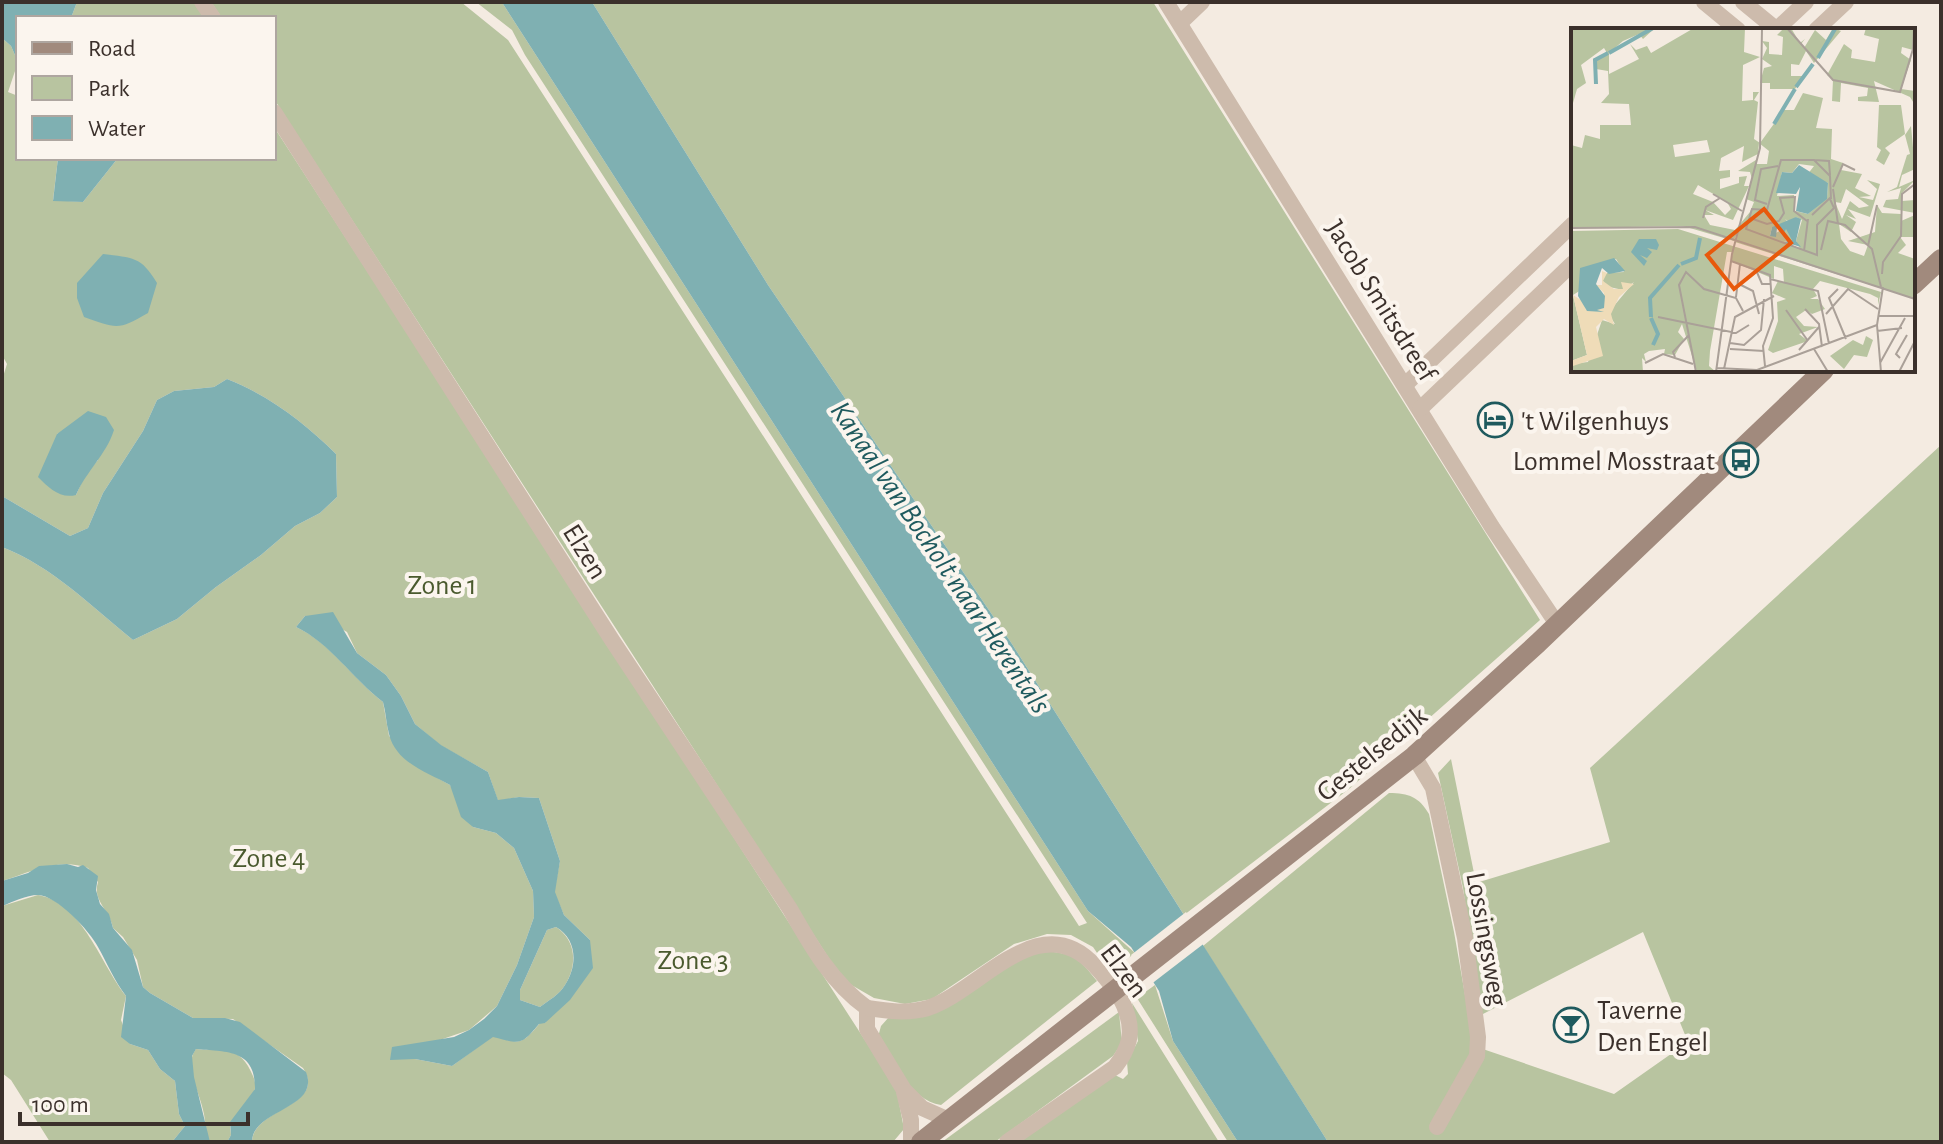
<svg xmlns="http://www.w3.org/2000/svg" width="1943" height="1144" viewBox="0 0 1943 1144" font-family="'Alegreya Sans',sans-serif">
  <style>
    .green { fill: #b8c4a0; fill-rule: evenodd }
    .water { fill: #7fb0b2; fill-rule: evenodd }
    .pier { fill: #f4ebe1 }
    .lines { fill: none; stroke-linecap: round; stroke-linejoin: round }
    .minor { stroke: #cdbbac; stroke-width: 16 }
    .secondary { stroke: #a18a7d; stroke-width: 20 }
    .labels { text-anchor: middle; stroke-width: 8; stroke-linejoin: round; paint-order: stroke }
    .street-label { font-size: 28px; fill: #3b302b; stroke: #fbf5ee }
    .poi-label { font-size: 28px; fill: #3b302b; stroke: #fbf5ee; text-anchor: start }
    .park-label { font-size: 28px; fill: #4a5a2e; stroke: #fbf5ee }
    .water-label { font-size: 30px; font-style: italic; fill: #1f5a5e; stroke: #fbf5ee }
    .inset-river { fill: none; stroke: #7fb0b2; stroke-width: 4 }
    .inset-road { fill: none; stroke: #aaa098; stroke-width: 2 }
    .view { fill: #e8590c; fill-opacity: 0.15; stroke: #e8590c; stroke-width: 4 }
    .inset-edge { fill: none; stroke: #3b302b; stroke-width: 4 }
  </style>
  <rect width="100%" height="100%" fill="#f4ebe1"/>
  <g class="green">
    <path d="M77,2H194L204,18H71Z"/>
    <path d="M211,2H461L508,40L1079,926L1087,923L525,55L512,30L476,2L503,4L1088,911L1135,953L1110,972L1093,947L1071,935L1047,934L1014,944L932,999L905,1004L874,998L848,983L830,960L274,99V18H222Z"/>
    <path d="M592,2H1153L1540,620L1349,789L1184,915L1012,644L768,285Z"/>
    <path d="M2,38L11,46L18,62L8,92L18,96V158H58L53,200L83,202L118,158H274V127L870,1048L897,1092L904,1129L893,1142H252C252,1108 328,1106 303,1068L233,1019L193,1018L150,993L143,987L137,960L123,937L113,928C110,910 92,901 98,882L88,868C59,857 30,872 2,881V547C53,567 91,606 133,640L177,619L216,587L261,555L295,526L320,513L337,497L336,454C305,423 268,395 227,379L214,387L174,391L157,400L143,431L103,493L88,528L70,536L2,496V380L7,364L2,355ZM66,430L98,460L85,475L76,495L57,434ZM305,616H319L347,632L357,653L386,675L401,696L415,724L440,745L488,772L498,801L519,797L539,798L560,861L554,892L564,915L590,940L545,1023H540C521,1046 520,1044 493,1036L452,1066L415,1059L434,1042L469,1030L497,1006L517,965L534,917L533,891L514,848L496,833L473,827L450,785L434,776L389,736L383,702C353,679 331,643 296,627Z"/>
    <path d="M1941,445V1142H1328L1203,946L1389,793C1409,793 1419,797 1429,814L1454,932L1474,1046L1614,1094L1688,1042L1643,932L1481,1015L1463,888L1438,773L1451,759L1476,883L1610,842L1590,768Z"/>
    <path d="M38,895C83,903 101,965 126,996L121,1020L130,1044L148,1050L160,1069L175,1081L179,1114L185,1126L172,1142H50L11,1080L2,1073V906Z"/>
    <path d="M556,927C576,940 578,965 565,985C559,995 549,1000 540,1007L520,1000V990L547,930Z"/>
    <path d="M1041,951C1072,952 1079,958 1097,981L941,1105C910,1100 894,1061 878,1037L881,1026L889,1017Z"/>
    <path d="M1155,985L1173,1041L1238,1142H1228L1137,998Z"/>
    <path d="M1132,1003L1219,1142H1018L1113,1074L1123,1079L1128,1074L1127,1062L1138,1041Z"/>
    <path d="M1119,1012L1122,1043L1113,1056L995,1142H942Z"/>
    <path d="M196,1049C224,1052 240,1044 253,1076C256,1083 256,1088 253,1095C247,1106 237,1115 230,1126L231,1135L227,1142H210C205,1132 206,1121 203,1110C200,1093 183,1065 196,1049Z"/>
  </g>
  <g class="water">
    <path d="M2,2H77L71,18H18V62L11,46L2,38Z"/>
    <path d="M494,2H592L768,285L1012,644L1328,1142H1238L1173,1041L1159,991L1131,947L1088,911L503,4Z"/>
    <path d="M58,158H118L83,202L53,201Z"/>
    <path d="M103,254C133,258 141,256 157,283L148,313C119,330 117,329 84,317L77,298V283Z"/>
    <path d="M227,379C268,395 305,423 336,454L337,497L320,513L295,526L261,555L216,587L177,619L133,640C91,606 53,567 2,547V496L70,536L88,528L103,493L143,431L157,400L174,391L214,387Z"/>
    <path d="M88,411L106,417L114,430C106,455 87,470 76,495C60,499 49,488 38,477L57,434Z"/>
    <path d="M333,612L357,653L386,675L401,696L415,724L441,745L488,772L498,800L519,797L539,798L560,861L555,892L564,915L590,940L593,968L570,1000L545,1023L539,1024C521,1046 520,1044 493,1037L452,1066L415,1059L390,1060L392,1047L454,1037L469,1030L484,1019L497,1006L517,965L534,917L533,891L514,848L496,833L473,827L461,817L450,785C427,772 396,763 389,734C386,723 386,713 383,702C353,679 330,643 296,627L305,616ZM556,927C577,939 578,965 565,985C559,995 549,1000 540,1007L520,1000V990L547,930Z"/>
    <path d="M67,864L78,867L83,865L98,876L96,890L100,904L109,914L113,928L132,950L143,987L150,993L193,1018H225L240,1022L306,1072C321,1109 252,1109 252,1142H227L231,1135L230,1122L255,1089C256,1048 224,1052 196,1049L192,1056L194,1077L210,1142H172L185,1126L179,1114L175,1081L160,1069L148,1050L130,1044L121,1037L126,996C114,980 108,965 98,947C90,931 56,895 38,895C26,895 13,902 2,906V881L28,873L39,866Z"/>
  </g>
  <path class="pier" d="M1186,912L1206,942L1150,985L1131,955Z"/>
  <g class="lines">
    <g class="minor">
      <path d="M202,2L213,18"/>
      <path d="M1166,2L1492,527L1557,624"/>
      <path d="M1704,2L1738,30"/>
      <path d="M1743,2L1777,30"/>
      <path d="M1180,23L1202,2"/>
      <path d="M1776,30L1806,2"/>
      <path d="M1816,30L1846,2"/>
      <path d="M274,112L612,640L790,909C811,946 832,983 867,1008V1029L904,1090L922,1108L949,1120"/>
      <path d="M1405,385L1573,224"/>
      <path d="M1420,409L1573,263"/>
      <path d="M1414,756L1433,788L1465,938L1478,1037L1477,1056L1437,1127"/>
      <path d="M867,1008C887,1011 908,1014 928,1008C981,990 1040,905 1095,966C1106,978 1121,995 1126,1011C1134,1033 1129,1049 1115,1067L1007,1142"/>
      <path d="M904,1092L911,1120V1142"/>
    </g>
    <g class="secondary">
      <path d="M1913,285L1941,259"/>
      <path d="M921,1142L1414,756L1538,643L1824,370"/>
    </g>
  </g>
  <defs>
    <g id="hotel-ring" transform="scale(1.8)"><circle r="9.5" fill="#fbf5ee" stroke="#1f5a5e" stroke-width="1.5"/><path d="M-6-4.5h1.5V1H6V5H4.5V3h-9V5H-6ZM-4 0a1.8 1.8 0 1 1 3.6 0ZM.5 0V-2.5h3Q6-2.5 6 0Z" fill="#1f5a5e"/></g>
    <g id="bus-ring" transform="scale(1.8)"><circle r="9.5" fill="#fbf5ee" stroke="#1f5a5e" stroke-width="1.5"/><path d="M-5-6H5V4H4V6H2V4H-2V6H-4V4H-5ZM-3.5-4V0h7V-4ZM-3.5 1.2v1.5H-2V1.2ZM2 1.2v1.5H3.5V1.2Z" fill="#1f5a5e"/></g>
    <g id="bar-ring" transform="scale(1.8)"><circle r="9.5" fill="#fbf5ee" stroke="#1f5a5e" stroke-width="1.5"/><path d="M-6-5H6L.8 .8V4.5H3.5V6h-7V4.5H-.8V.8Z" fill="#1f5a5e"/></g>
  </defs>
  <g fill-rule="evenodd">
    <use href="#hotel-ring" x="1495" y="420"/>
    <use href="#bus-ring" x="1741" y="460"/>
    <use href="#bar-ring" x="1571" y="1025"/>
  </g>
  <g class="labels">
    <g class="street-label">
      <text transform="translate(1382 300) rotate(58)" y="10">Jacob Smitsdreef</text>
      <text transform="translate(586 551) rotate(58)" y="10">Elzen</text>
      <text transform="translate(1371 753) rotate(-39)" y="10">Gestelsedijk</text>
      <text transform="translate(1488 939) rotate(80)" y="10">Lossingsweg</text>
      <text transform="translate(1125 970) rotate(53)" y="10">Elzen</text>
    </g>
    <g class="poi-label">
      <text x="1521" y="430">'t Wilgenhuys</text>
      <text x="1715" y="470" text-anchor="end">Lommel Mosstraat</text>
      <text x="1597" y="1019">Taverne<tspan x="1597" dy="32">Den Engel</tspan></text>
    </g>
    <g class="park-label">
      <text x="442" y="594">Zone 1</text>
      <text x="269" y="867">Zone 4</text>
      <text x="693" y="969">Zone 3</text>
    </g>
    <g class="water-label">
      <text transform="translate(941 557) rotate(56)" y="10">Kanaal van Bocholt naar Herentals</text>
    </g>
  </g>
  <g transform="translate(1571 28)">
    <rect width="344" height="344" fill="#f4ebe1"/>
    <path d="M0,0H84L72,11L68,6L52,13L38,25V46L68,31L59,16L65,22L76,18L80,25L123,0H174L173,24L189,29L172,37L171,73L182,72V64H188L183,72L187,74L183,111L189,115L213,82H223L232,65L252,70L245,100L261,101L260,131L272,135L270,142L291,146L284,160L300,168L288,169L302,172L306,161L296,152L309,156L299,189L277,181L285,191L275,187L285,194L280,204L268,196L270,211L279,223L293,228L297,217L277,213L304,204L306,177L311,185L330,186V193L344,187V209H329L335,217L327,225L344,231V271L164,214L166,205L163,213L112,198L0,200V117L11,120L14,107L29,111V97H60L58,76L30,75L38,66L37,43L25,41L24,32L36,25L33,20L10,37L15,55L6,61L0,82ZM136,112L139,124L104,129L102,117ZM188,115L198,123L196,136H185V132L167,143L179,144L181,151L175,171L183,174L179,184L164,202L139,197L133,187H143L134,182L162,192L178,158H173L176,148L168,149V155L149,161V151L159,149V142L148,143L150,130L173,118L171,134L187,126ZM228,136L243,138L236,147L257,155L256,170L237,186L224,183L223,167L206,168L211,144L221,145ZM127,157L156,174L160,181L154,187L142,174L122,166ZM275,161L298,178L288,180L279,173L271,191L264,174L270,175ZM225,189L231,192L225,213L229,221L213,213H221L222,205L214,200L199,208L201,199L220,197L214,191L220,195ZM213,0H220L229,15L234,11L230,16L233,20L244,2L255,12L262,0L270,3L243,35L235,23L228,37L220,36V48H233L224,61H199V55H189L193,40L201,38L191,31L196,20L191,13L198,14V26L211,27L212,9L206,7ZM295,0H343L342,22L331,19L330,25L340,32L330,61L344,63V77L339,69L303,53L308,74L287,73V69L296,68L297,60L270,55L269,74L261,73L262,52L256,47L273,16L281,22L280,30L304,34L308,11L293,7ZM308,77H330L334,106L314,120L319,125L313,137L305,132L310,122L306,119ZM340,98L344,141L331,147L328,159L344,152L331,165V173L344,172V185L312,179L315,172L327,171L330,160L316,164L326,159L336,127L339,126L334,107ZM107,201L310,264L307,277V270L299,266L249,253L242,261L246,268L239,271H247L254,281L241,286L235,282L225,289L233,298L247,299L228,306L237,313L202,325L197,322L207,293L206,274L215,271L201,265L207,253L213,255L212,241L203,238V251L160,233L162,224H156L139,323L138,338L145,344H126L111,296L107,304L113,311L104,327L93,326L94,321L78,323L73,326L75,334L71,330L72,344H0V336L17,334L31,292L44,296L37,285L63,254L52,262L34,258L31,250L36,245L53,244L45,231L9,241L10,262L2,267L16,327L0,333V203ZM295,308L302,312L296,329L283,327L273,341L259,328L282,312L292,317Z" fill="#b8c4a0" fill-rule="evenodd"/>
    <path d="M31,243L36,245L32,253L43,261H52L50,254L63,256L48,269L40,286L43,297L33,291L25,299L32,328L2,338L0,333L16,327L2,267L13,274L15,282L33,280V265L25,257H31Z" fill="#efdcb8"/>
    <path d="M228,137L257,155L256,171L237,186L225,183L229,159L225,166L205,165L211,144L221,145ZM225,189L230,191L225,213L230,219L213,214L221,212L215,201L213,205L210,200H206L205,209L199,208L201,199ZM68,211H85L88,217L86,222L76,220L81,224L76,230L69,227L76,233L73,238L60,224ZM43,230L54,243L38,246L31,240L25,256L34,268L33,280L26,282L33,284L16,283L7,268L9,240Z" fill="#7fb0b2"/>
    <path class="inset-river" d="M38,25L82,0M247,30L264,1M25,56L24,32L37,25M225,59L242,36M203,96L224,61M110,236L125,230L129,210M80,289L79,270L108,237M80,290L87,306L82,317"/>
    <path class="inset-road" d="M216,0L262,52L329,64L342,21L343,0M243,132L258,133L259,147M262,159L272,136L284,142M262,161L267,196M142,166L171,183M208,170L224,169L223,183L236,193M259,171L263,180L246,197V227L175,201L181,181L196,182L210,132H243L259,148L260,171M196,176L184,172L190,141L207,138M241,187L260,169M132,190L135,179L149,170M179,190L196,196L208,193L213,185L209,170M0,200L124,199L344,271M297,218L306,177M250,222L257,193L274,197L301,221L310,259M233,223L237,191M160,233L199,247L202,290L192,318L194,338M185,242L191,256H200M311,246L312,234L330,208L331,166L344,156M199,251L247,263L258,316M166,255L182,263L188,286M267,261L258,270L275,311M165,269L169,236M234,281L248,296L251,319M215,282L237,313M255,286L277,261L307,281M307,288H344M87,289L165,305L178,297M306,303L331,300M159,315L173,317L190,302L193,271M159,321L193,323M243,321L257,344M228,322L248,299M104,329L102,324L118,307M329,330L325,326L336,307M74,335L92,326L122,336M309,335L334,290M146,340L186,342L306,297M153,341L164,289L203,268M125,344L108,257L115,244L133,261L165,270L172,283M145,344L161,226L189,120L191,0M310,344L306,297L312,259M328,344L344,313"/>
    <path class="view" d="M193,181L220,215L163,261L136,227Z"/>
    <rect width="344" height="344" class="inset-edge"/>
  </g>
  <rect width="1943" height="1144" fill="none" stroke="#3b302b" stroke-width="8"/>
  <rect x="16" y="16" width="260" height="144" fill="#fbf5ee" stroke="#aea6a0" stroke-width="2"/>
  <rect x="32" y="42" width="40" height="12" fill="#a18a7d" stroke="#aea6a0" stroke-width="2"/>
  <text x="88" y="56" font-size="24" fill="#3b302b">Road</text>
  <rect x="32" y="76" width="40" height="24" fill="#b8c4a0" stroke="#aea6a0" stroke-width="2"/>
  <text x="88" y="96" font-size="24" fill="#3b302b">Park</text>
  <rect x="32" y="116" width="40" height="24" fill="#7fb0b2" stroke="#aea6a0" stroke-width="2"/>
  <text x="88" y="136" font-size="24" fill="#3b302b">Water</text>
  <path d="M20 1112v12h228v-12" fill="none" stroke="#3b302b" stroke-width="4"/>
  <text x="32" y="1112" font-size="24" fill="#3b302b" stroke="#fbf5ee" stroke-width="6" paint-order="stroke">100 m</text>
</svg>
